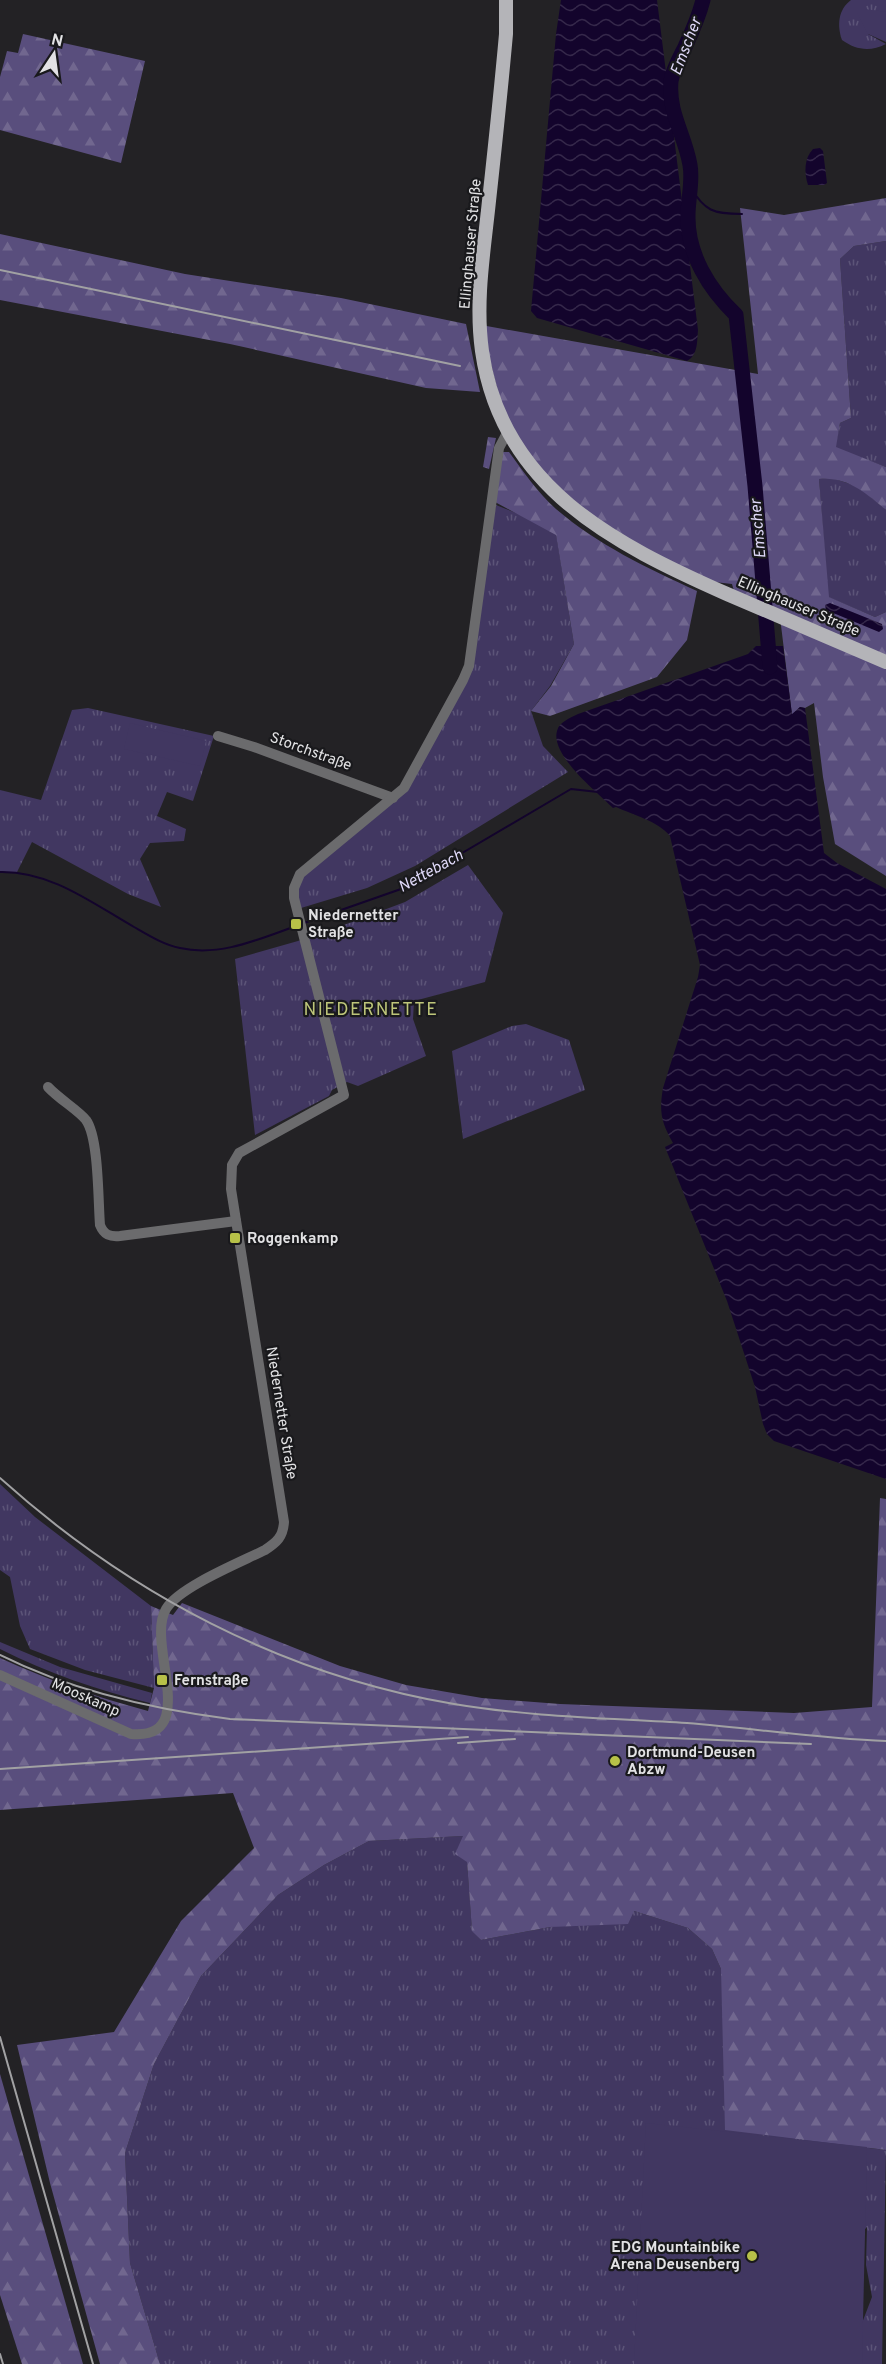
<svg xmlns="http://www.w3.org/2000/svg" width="886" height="2364" viewBox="0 0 886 2364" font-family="Overpass,sans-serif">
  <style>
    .grass { fill: url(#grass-tufts) }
    .forest { fill: url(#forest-firs) }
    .park { fill: #413761 }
    .water { fill: url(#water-waves) }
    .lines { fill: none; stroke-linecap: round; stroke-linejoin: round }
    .stream { stroke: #13042c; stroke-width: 2 }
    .river { stroke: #13042c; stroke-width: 15 }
    .minor { stroke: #6b6b6d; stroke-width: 10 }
    .major { stroke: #b4b4b8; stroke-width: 14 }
    .rail { stroke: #a1a1a3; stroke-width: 2 }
    .poi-dot { fill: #b7c148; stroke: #19191c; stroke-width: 2 }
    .labels { text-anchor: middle; stroke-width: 4.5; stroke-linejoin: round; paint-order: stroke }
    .street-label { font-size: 15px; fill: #e2e2e4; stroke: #19191c }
    .poi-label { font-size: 15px; font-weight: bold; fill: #e2e2e4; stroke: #19191c; text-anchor: start }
    .water-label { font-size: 16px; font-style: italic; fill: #dfd9f8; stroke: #19191c }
    .quarter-label { font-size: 18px; letter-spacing: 1.5px; fill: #bec67a; stroke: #19191c }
  </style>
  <defs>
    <pattern id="grass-tufts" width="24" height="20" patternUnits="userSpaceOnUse" patternTransform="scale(1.5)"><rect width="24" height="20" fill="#413761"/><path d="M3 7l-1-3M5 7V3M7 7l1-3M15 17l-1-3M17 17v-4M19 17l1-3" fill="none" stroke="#5c5478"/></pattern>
    <pattern id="forest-firs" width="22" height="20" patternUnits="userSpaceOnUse" patternTransform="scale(1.5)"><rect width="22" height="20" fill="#594e7d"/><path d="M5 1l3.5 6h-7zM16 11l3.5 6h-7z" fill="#71678f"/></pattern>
    <pattern id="water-waves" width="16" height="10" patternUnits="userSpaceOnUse" patternTransform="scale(1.5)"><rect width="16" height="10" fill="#13042c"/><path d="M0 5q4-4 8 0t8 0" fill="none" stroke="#35284a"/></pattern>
  </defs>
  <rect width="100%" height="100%" fill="#232225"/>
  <g class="grass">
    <path d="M851,0H886V12L868,34L886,44C870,52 856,50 842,40C837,25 838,10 851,0Z"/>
    <path d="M886,241V467L835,448L840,423L851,418L840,259L854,246Z"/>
    <path d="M832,478L859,487L886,510V612L875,617L828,597L819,479Z"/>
    <path d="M496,505L521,515L556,534L574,644L550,686L531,711L543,746L568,772L415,866L367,888L301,908L295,902L300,874L393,798L463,680Z"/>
    <path d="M88,708L214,736L193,801L167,792L157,816L186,829L184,841L150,843L140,859L161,907L128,894L32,842L17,872H0V790L41,800L72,710Z"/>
    <path d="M468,865L503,913L485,982L414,1001L413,1019L426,1056L358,1086L347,1082L332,1090L329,1096L255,1135L235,959L312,937L405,902Z"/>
    <path d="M526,1024L569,1040L585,1090L463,1139L452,1051L512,1026Z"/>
    <path d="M0,1484L35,1517L151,1606L154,1688L85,1670L30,1649L20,1626L10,1577L0,1570Z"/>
    <path d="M0,1642L60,1667L152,1693L150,1703C97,1690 48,1673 0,1649Z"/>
    <path d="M463,1836L467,1862L472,1930L481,1940L634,1911L688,1928L712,1949L721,1969L869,2148L886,2150L882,2364H862V2323L872,2297L866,2265L867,2227L734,2364H160L130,2263L125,2153L154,2064L201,1976L278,1895L324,1865L369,1841Z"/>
  </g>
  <g class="forest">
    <path d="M23,34L145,61L121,163L0,130V77L7,51L18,53Z"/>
    <path d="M886,198V241L854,246L840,259L851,418L840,423L836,447L886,467V510C866,493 847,476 819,479L829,597L875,617L886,612V876L835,844L823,777L814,703L805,708L800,707L792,715L779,609L736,598L732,584L697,580L562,500L507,428L481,325L758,374L740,208L784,215Z"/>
    <path d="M0,234L185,274L341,298L466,324L480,392L426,388L230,344L0,300Z"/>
    <path d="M488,437L496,438L489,469L483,467Z"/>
    <path d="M503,452H509C523,471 538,493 556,509C598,545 647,568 697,591L687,640L657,677L550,716L531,711L551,686L574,644L556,535L495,502Z"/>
    <path d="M880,1498L886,1499V2150L725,2130L721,1969L712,1949L688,1928L634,1911L628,1924L550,1927L481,1940L472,1931L467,1862L455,1854L463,1836L369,1841L324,1865L278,1895L201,1976L154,2064L125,2153L130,2263L160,2364H100L50,2183L17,2045L114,2032L181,1921L254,1848L233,1793L0,1810V1658C48,1680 96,1697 148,1711L154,1688L151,1606L173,1615L182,1603L340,1666L406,1685L482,1698L560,1704L794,1713L872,1707Z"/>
    <path d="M0,2074L83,2364H22L0,2295Z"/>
  </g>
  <g class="park">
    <path d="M865,9L886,12V42L868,34L857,13Z"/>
    <path d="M130,723L206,741L200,766L124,749Z"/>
    <path d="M646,2123L867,2147L862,2364H634Z"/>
  </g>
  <g class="water">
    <path d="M561,0H657L698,330C697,342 698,355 687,361L537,318L531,311L556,34Z"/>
    <path d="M820,148L823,151L827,183L824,185H808C804,173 804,158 813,149Z"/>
    <path d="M830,603L882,624L883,629L879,632L826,610L825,605Z"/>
    <path d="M756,646H783L792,714L800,707L805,708L824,853L837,863L886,889V1479L774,1441L767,1434L763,1424L755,1387L727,1301L665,1147L673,1143C661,1122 659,1111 663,1088L698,977L700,965L670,836C658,821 633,815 616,807L613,808C597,792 550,755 557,731C559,722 570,718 578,714L748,654Z"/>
  </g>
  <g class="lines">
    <g class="stream">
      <path d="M690,187C705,211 713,214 742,214"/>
      <path d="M0,872C51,871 92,903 134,927C148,935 164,945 180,948C220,957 259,939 296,926"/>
      <path d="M304,923L401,889L571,789L598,792"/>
    </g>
    <path class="river" d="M703,0C699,16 692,32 685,47C680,57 673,69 671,81C668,113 685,135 690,165C693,181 688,199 688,215C687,254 709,289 736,315L755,486L770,667"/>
    <g class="minor">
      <path d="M218,736L254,747L393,798"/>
      <path d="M48,1087C59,1099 78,1110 86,1120C99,1138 98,1201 100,1225C104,1235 110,1237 120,1236L236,1221"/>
      <path d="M0,1675L131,1734C202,1740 145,1644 166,1609C179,1587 241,1562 265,1550C277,1542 283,1537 284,1522L231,1189L232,1165L239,1153L344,1095L294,898V888L300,874L404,788L463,680L469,666L499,448L508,431"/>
    </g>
    <path class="major" d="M506,0V34C501,90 495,146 489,201C484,250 475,301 482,351C501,487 614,544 727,594C780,617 833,639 886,662"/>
    <g class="rail">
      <path d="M0,270L460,366"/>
      <path d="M0,1478C129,1594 283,1675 454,1704C531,1717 609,1718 687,1723C753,1728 819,1739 886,1741"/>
      <path d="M0,1655C72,1691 150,1709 230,1719L811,1744"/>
      <path d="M458,1743L515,1739"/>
      <path d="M0,1769L468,1737"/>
      <path d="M0,2037L93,2364"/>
      <path d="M0,2354L3,2364"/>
    </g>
  </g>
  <g class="poi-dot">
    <rect x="290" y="918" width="12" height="12" rx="3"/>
    <rect x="229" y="1232" width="12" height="12" rx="3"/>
    <rect x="156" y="1674" width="12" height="12" rx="3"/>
    <circle cx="615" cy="1761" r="6"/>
    <circle cx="752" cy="2256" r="6"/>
  </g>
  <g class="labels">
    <g class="street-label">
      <text transform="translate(470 244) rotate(-85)" y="5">Ellinghauser Straße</text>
      <text transform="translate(799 606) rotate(23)" y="5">Ellinghauser Straße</text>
      <text transform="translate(311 751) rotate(20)" y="5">Storchstraße</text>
      <text transform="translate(282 1413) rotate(81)" y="5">Niedernetter Straße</text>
      <text transform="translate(86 1697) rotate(24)" y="5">Mooskamp</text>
    </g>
    <g class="poi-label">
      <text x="308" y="920">Niedernetter<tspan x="308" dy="17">Straße</tspan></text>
      <text x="247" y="1243">Roggenkamp</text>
      <text x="174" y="1685">Fernstraße</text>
      <text x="627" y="1757">Dortmund-Deusen<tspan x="627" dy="17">Abzw</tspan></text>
      <text x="740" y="2252" text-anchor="end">EDG Mountainbike<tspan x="740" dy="17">Arena Deusenberg</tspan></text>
    </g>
    <g class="water-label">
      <text transform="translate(685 46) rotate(-69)" y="6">Emscher</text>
      <text transform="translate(757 529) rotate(-95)" y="6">Emscher</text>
      <text transform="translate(430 870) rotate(-29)" y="6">Nettebach</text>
    </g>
    <g class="quarter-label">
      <text x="371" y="1015">NIEDERNETTE</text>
    </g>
  </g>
  <g transform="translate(54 54) rotate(13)" stroke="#19191c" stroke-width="4.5" paint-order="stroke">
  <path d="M0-4.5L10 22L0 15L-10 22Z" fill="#e2e2e4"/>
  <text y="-9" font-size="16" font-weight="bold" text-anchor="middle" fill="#e2e2e4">N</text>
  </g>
</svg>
